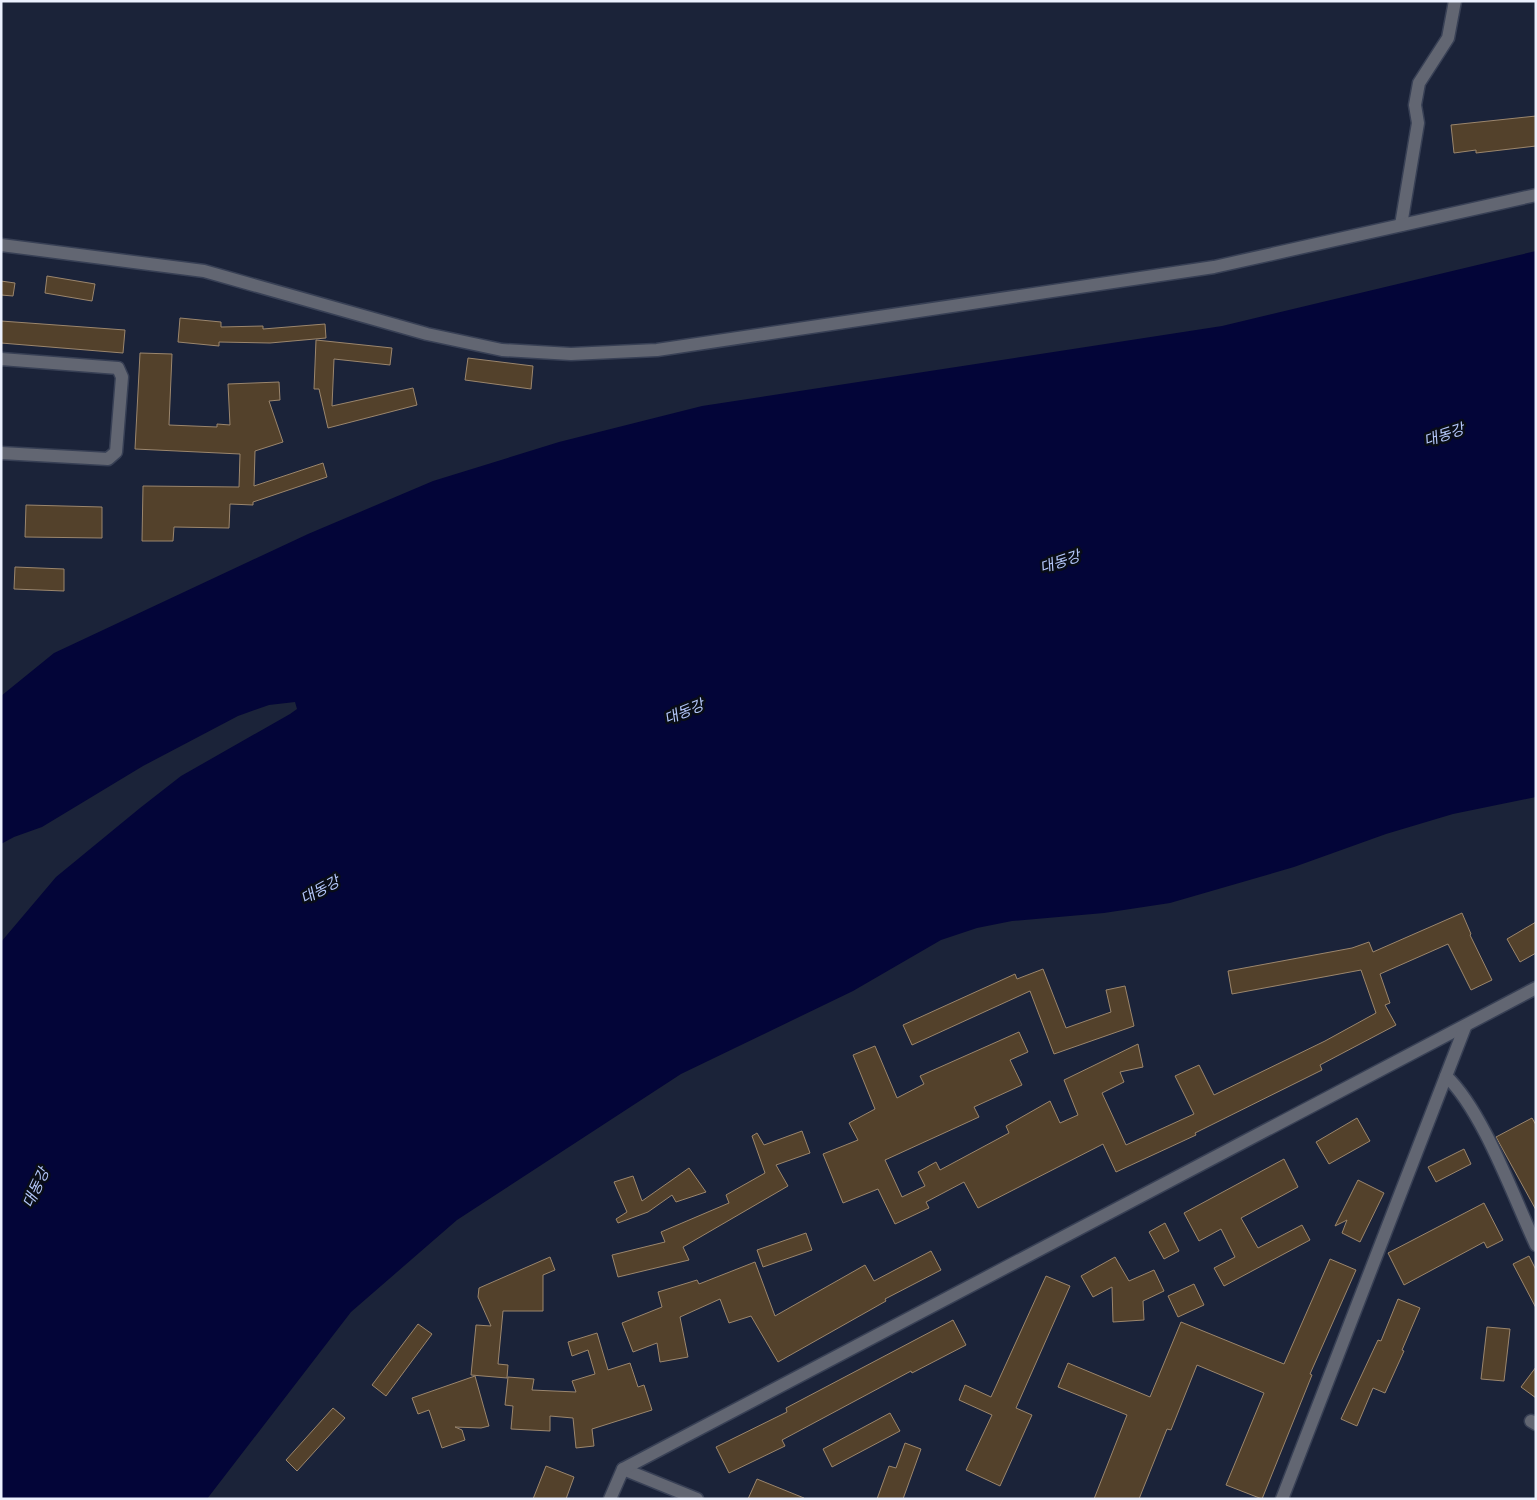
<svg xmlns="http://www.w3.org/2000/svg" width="1537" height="1500" viewBox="0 0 1537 1500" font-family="'PT Sans Narrow','Noto Sans KR',sans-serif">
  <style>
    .water { fill: #030538 }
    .building { fill: #53412b; stroke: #9b866d }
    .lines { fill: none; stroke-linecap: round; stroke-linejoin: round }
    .minor-casing { stroke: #384055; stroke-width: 15 }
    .minor { stroke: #626672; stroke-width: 12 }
    .labels { text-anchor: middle; stroke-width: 5; stroke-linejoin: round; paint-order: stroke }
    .water-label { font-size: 15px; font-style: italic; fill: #b4c7fa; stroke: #090d17 }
  </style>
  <rect width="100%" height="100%" fill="#1b2339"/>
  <path class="water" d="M1536,251V797L1453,814L1386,834L1294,867L1170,903L1104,913L1012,921L977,928L941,940L853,991L681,1074L457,1220L351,1312L207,1499H1V942L56,877L140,808L181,776L290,714L297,709L295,702L269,705L238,716L143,766L42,827L14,837L1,844V696L54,653L308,534L433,481L559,442L702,406L1222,326Z"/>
  <g class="building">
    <path d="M1536,116V146L1476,153V150L1454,153L1451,125Z"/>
    <path d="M47,276L95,284L92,301L45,293Z"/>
    <path d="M1,281L15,283L13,296L1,295Z"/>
    <path d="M180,318L221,322V327L263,326V329L325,324L326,338L270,343L219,342V346L178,342Z"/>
    <path d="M1,321L125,330L123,353L1,343Z"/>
    <path d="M316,340L392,348L390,365L334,359L332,406L413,388L417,405L328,428L319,389H314Z"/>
    <path d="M140,353L172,354L169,425L217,427V424L230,425L228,384L279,382L280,400L269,401L283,442L255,451L254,486L323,463L327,477L253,502V505L230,504L229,528L174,527L173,541H142L143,486L239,487L240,454L135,449Z"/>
    <path d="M468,358L533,366L531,389L465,380Z"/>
    <path d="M26,505L102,507V538L25,537Z"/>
    <path d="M15,567L64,569V591L14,589Z"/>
    <path d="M1462,913L1471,934L1470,935L1492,980L1471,990L1448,944L1380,974L1390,1003L1385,1005L1396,1025L1320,1065L1322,1070L1195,1133L1196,1135L1116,1172L1103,1144L978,1208L964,1182L926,1202L929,1208L895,1224L878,1189L843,1203L823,1154L858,1140L849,1123L875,1109L853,1055L875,1046L897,1098L924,1084L920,1076L1019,1032L1028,1052L1010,1060L1022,1085L974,1107L979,1117L885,1160L902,1197L925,1186L918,1172L936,1162L940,1170L1009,1133L1006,1126L1050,1101L1060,1123L1078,1115L1064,1080L1138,1044L1143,1067L1120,1072L1124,1082L1102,1093L1126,1145L1194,1114L1175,1076L1199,1065L1214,1095L1325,1041L1376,1013L1361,970L1232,994L1228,971L1352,948L1369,942L1373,952Z"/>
    <path d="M1536,922V953L1520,962L1507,939Z"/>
    <path d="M1043,969L1066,1028L1111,1012L1106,990L1125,986L1134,1026L1054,1054L1030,991L912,1045L903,1025L1015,974L1017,979Z"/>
    <path d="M1357,1118L1370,1141L1329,1164L1316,1142Z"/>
    <path d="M1532,1118L1536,1125V1210L1496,1137Z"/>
    <path d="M802,1131L810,1153L776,1165L788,1186L683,1247L689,1260L618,1277L612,1255L665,1242L661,1232L729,1203L726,1195L765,1173L752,1136L757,1133L764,1145Z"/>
    <path d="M1464,1149L1471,1164L1436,1182L1428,1167Z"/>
    <path d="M1284,1159L1298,1187L1241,1218L1258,1248L1302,1225L1310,1240L1224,1286L1214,1268L1235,1257L1221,1229L1199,1241L1184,1213Z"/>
    <path d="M689,1168L706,1192L676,1202L672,1195L648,1212L618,1223L616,1219L627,1212L614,1182L633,1176L642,1201Z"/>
    <path d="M1358,1180L1384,1193L1360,1242L1342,1233L1347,1220L1335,1226Z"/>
    <path d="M1484,1203L1503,1240L1487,1248L1484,1242L1404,1285L1388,1253Z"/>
    <path d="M1165,1223L1179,1251L1164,1259L1149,1232Z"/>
    <path d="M806,1233L812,1250L763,1267L757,1250Z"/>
    <path d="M931,1251L941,1270L885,1299L886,1301L778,1362L751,1316L729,1323L720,1299L680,1317L688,1357L660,1362L657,1343L633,1352L622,1323L662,1307L658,1292L697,1280L699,1284L755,1262L775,1316L865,1265L874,1281Z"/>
    <path d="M1529,1256L1536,1270V1308L1513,1264Z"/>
    <path d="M550,1257L555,1270L543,1275V1311H503L498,1364L508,1365L507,1378L471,1375L476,1325L491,1326L478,1297L479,1288Z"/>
    <path d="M1115,1257L1129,1281L1154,1270L1164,1291L1143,1301L1144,1320L1113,1322L1112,1287L1093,1297L1081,1276Z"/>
    <path d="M1330,1259L1356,1270L1310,1374L1312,1375L1262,1499L1226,1485L1264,1393L1197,1365L1171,1430L1167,1429L1139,1499H1094L1127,1415L1058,1387L1068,1363L1150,1397L1181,1322L1284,1364Z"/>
    <path d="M1046,1276L1070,1286L1016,1408L1032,1415L1000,1486L966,1470L992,1415L959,1400L965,1385L991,1397Z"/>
    <path d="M1194,1284L1204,1305L1178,1317L1168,1296Z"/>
    <path d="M1398,1299L1420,1308L1402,1350L1404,1351L1385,1393L1373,1388L1357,1426L1341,1419L1378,1340L1381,1341Z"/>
    <path d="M953,1320L966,1345L912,1373L911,1371L782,1440L785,1446L729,1473L716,1447L787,1412L786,1408Z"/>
    <path d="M418,1324L432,1334L386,1396L372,1385Z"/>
    <path d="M1487,1327L1510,1329L1504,1381L1481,1379Z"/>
    <path d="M597,1333L608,1370L630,1363L638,1387L644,1385L652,1410L592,1429L594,1446L576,1448L573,1418L550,1416V1431L511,1429L513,1406L505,1405L508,1377L534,1379L532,1390L576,1392L572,1381L595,1374L588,1350L572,1356L568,1342Z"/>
    <path d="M1536,1367V1398L1521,1387Z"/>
    <path d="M475,1376L489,1426L481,1428L455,1427L462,1430L465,1440L442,1448L429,1410L418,1414L412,1398Z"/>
    <path d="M333,1408L345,1418L297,1471L286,1460Z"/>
    <path d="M890,1413L900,1431L832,1467L823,1449Z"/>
    <path d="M905,1443L921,1449L903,1499H877L889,1466L896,1468Z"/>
    <path d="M546,1466L574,1477L566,1499H533Z"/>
    <path d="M757,1479L804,1498V1499H748Z"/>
  </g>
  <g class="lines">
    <g class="minor-casing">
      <g id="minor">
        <path d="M1401,225L1418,123L1415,105L1419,83L1448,38L1455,1"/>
        <path d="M1,245L204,271L427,334L502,350L571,354L657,350L1214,267L1536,195"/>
        <path d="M1,359L118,368L122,377L116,452L108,459L1,453"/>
        <path d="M1446,1076C1483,1111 1513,1196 1536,1245"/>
        <path d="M1531,1421L1536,1424"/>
        <path d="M623,1469L697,1499"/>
        <path d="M610,1499L623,1469L1536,988"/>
        <path d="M1282,1499L1465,1027"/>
      </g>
    </g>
    <use href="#minor" class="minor"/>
  </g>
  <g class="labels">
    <g class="water-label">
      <text transform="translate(1444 435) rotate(-18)" y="5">대동강</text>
      <text transform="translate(1060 562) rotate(-18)" y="5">대동강</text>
      <text transform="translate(684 712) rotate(-22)" y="5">대동강</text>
      <text transform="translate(320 890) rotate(-28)" y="5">대동강</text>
      <text transform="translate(36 1188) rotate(-65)" y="5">대동강</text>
    </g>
  </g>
  <rect width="1537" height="1500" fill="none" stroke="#ecf1fe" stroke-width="5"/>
</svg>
